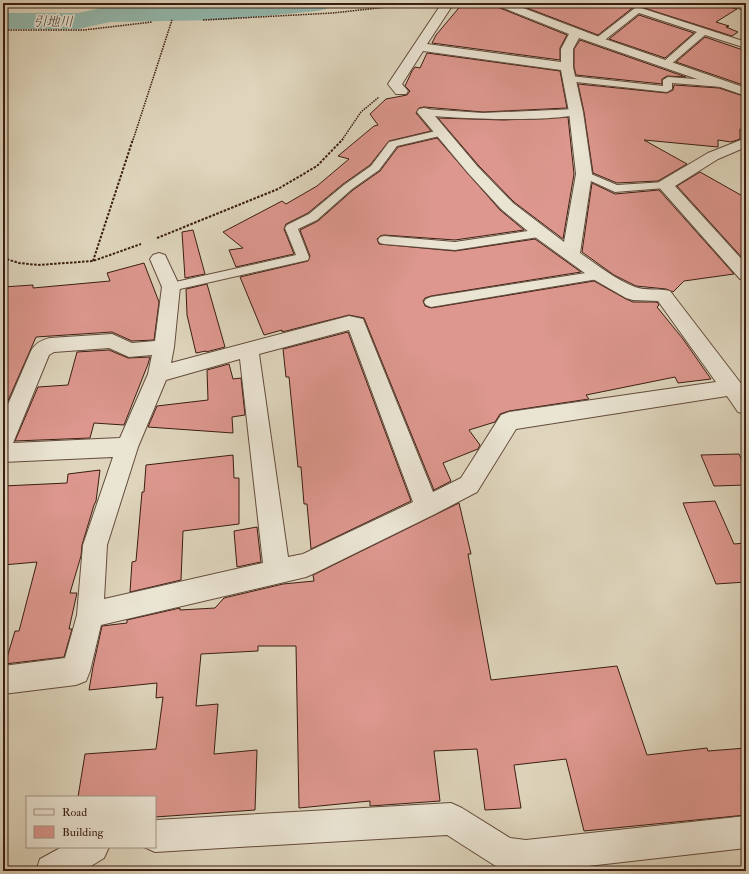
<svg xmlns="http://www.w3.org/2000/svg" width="749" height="874" viewBox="0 0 749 874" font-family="'IM FELL Double Pica','Noto Serif JP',serif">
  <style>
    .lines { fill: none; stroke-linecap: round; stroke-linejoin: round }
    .river { fill: #93b9ae; fill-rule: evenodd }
    .building { fill: #dd978e; stroke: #3b1d12 }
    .lane-casing { stroke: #644b3c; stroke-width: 2 }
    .street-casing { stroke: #644b3c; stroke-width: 2 }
    .path-far1 { stroke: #3b1d12; stroke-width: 1.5; stroke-dasharray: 1.5 1; stroke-linecap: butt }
    .path { stroke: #3b1d12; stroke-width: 2; stroke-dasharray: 2.5 1.5; stroke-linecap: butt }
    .lane { fill: #eae4d3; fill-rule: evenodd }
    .street { fill: #eae4d3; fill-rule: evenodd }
    .labels { text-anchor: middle; stroke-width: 3; stroke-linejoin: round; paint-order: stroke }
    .far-water-label { font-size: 13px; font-style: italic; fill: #554c41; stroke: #eae4d3 }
  </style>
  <rect width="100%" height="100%" fill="#ded5bc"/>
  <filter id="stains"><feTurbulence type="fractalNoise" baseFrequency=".005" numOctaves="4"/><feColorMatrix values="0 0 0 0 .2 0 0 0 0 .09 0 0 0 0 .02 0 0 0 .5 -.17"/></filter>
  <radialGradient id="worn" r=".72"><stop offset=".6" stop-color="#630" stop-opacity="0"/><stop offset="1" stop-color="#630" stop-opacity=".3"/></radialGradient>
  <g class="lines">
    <path class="river" d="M232,3H330L326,9L317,11L221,20L110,22L78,29H3V13H78L110,6Z"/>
  </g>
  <g class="building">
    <path d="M463,3H492L495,6L567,35L560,48V60L432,43L436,35Z"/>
    <path d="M514,3H722L725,6L737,9L716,22L729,26L726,27L738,32L732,36L641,7L635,6L598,35Z"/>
    <path d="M639,15L694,33L665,58L609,39Z"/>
    <path d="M705,37L746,51V86L676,62Z"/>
    <path d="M580,40L686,77L667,76L662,79V84L576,75L574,67V49Z"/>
    <path d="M427,53L560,71L567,108L483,112L424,107L419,108L416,113L431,131L389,141L370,165L343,184L308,213L286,224L284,229L294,254L236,267L229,250L243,248L223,232L282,201L286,204L317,186L349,159L338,156L374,126L378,125L370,114L386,99L407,95L410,91L405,86L412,71L415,67L420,68Z"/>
    <path d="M578,84L667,93L673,90L674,85L719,88L746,97V130L740,129V139L731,142L718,140V147L644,140L687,164L658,181L617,183L593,173L584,112Z"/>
    <path d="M568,117L574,174L563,239L514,202L479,166L438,118L504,120Z"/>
    <path d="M437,138L500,210L524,230L455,240L384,235L380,236L377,239L379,244L455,251L535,239L581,272L431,296L425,298L423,301L425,306L431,308L594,281L626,299L633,302H657L659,305L657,307L683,339L711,379L678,383L675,377L586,395L589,399L509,411L500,414L495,422L469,430L480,445L478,449L443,463L451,481L434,490L364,318L349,315L282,332V330L264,335L240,277L308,261L310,256L300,230L318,221L353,190L380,171L398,147Z"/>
    <path d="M700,172L746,198V262L677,186Z"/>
    <path d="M592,183L615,194L659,190L734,274L684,281L673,292L666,289L636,286L614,275L582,252Z"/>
    <path d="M193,230L205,274L185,278L182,232Z"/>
    <path d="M144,263L159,302L154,340L132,341L112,332L36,337L3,412V287L33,285V288L110,281L107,273Z"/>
    <path d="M207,284L225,347L206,352V351L196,353L187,315L186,289Z"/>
    <path d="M348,332L411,501L311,549L307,504H304L301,467H298L289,377H286L283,349Z"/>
    <path d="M109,350L128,358L150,357L148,364L124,425L94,423L90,438L15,441L38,387L68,385L77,352Z"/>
    <path d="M229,364L233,379L241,378L245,415L232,417L233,433L148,427L157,406L208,400L207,370Z"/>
    <path d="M739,454L746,469V485L714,486L701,455Z"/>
    <path d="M233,455L234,478H239V524L183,531L181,580L130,592L132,562L136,561L142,492H144L146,465Z"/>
    <path d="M100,470L96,501L94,505L82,545L81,556L70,593H77L69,629H72L64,657L5,664L15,631H19L37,562L3,565V486L67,483L68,474Z"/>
    <path d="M715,501L734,544L746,543V582L716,584L683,503Z"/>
    <path d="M459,503L471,554H468L491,680L617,666L647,755L707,748L708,751L746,748V815L584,831L566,759L514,765L521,808L485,810L477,749L434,751L440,801L370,806V801L299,808L296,646H258V651L201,654L196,706L218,704L214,754L257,750L255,810L155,817V797H78L85,754L156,749L163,697L156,698L157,683L89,690L93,667L102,626L127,623V620L180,608V610L215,608L224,598L283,584L314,581L313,575Z"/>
    <path d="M257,527L261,562L237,567L234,531Z"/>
  </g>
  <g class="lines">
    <g class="lane-casing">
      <g id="lane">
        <path d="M635,8H641L746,42V48L705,35L669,66H663L661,64L663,62L697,32L639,13L601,43H595L594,41L595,39Z"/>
        <path d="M570,76L663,86V80L668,77L722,81L727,84L722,87L672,83V89L667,92L567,81L565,79L567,77Z"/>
        <path d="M424,109L483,113L576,109L581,112C572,123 439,119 420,114L419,112Z"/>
        <path d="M440,130L444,131L445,133L444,135L397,146L379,170L352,189L317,220L298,229L309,257L308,260L171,291L166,290L164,287L166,284L171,283L296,255L285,228L287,225L309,214L344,185L371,166L389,142Z"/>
        <path d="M584,171L617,185L665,182L669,183L671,185L669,187L665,188L615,192L580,176L578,174L580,172Z"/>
        <path d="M541,229L545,230L547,233L545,236L455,250L384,244L380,243L378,240L380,237L384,236L455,242Z"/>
        <path d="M599,271L604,272L606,275L604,278L431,307L426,305L424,302L426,299L431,297Z"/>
      </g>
    </g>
    <g class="street-casing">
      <g id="street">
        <path d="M149,3H201L199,5L195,6H155L151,5Z"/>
        <path d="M442,3H454L427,44L561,62V49L569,34L496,5L494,3H510L602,38L746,88V96L579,38L573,49V67L583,112L592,174L580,253C596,264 616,280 635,287C646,291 659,288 670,291L746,390V414L738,412L727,396L516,429L477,492L435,514L315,573L306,577L101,625L90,671L86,681L76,685L3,694V666L65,658L77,615L83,545L113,457L3,462V416L31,351C35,343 42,340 50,338L112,334L132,343L155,341L162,287L150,259L153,255L159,253L165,255L180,287L174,347L171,363L349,316L363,319L433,492L461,478L501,415L509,412L716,382L658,301L633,300L626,298L593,279L535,237L501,209L468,173L417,112L419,109L424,108L429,109L478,167L513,203L564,242L576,174L569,112L561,70L423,51L402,84L408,91L406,94H396L388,84ZM349,330L413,502L303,554L288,557L259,354ZM109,348L129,357L152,355L148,374L120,438L13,443L49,355L54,352ZM240,359L263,563L104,599L107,545L138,447L166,380Z"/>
        <path d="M723,3L746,4V10L725,5Z"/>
        <path d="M746,138V147L718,159L675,186L746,264V281L740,279L657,185L659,182L708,153Z"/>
        <path d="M451,803L462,808L510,838L526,840L746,816V848L544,871L505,870L494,865L447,835L155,852L144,847H155V820Z"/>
        <path d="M62,847H109L104,858L83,871H36L40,859Z"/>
      </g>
    </g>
    <g class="path-far1">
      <path d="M203,20L333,13L423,3"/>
      <path d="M3,30H84L152,22"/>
      <path d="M133,140L172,20"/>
      <path d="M342,140L361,112L379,97"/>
    </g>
    <g class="path">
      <path d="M157,238L278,189L317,166L343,139"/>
      <path d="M3,258L19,263L38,265L93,261L141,244"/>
      <path d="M93,261L133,139"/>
    </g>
    <use href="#lane" class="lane"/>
    <use href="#street" class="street"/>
  </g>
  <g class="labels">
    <g class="far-water-label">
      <text x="53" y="26">引地川</text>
    </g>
  </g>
  <rect width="749" height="874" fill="none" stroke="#ded5bc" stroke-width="16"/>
  <rect x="4" y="4" width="741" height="866" fill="none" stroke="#3b1d12" stroke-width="2"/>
  <rect x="8" y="8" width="733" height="858" fill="none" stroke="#3b1d12"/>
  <rect x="26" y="796" width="130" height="52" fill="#eae4d3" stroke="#a49486"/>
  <rect x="34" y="809" width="20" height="6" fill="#eae4d3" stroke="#a49486"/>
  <text x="62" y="816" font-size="12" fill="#3b1d12">Road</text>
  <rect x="34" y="826" width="20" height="12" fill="#dd978e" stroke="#a49486"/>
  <text x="62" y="836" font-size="12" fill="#3b1d12">Building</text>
  <rect width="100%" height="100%" filter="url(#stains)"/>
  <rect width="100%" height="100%" fill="url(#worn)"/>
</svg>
